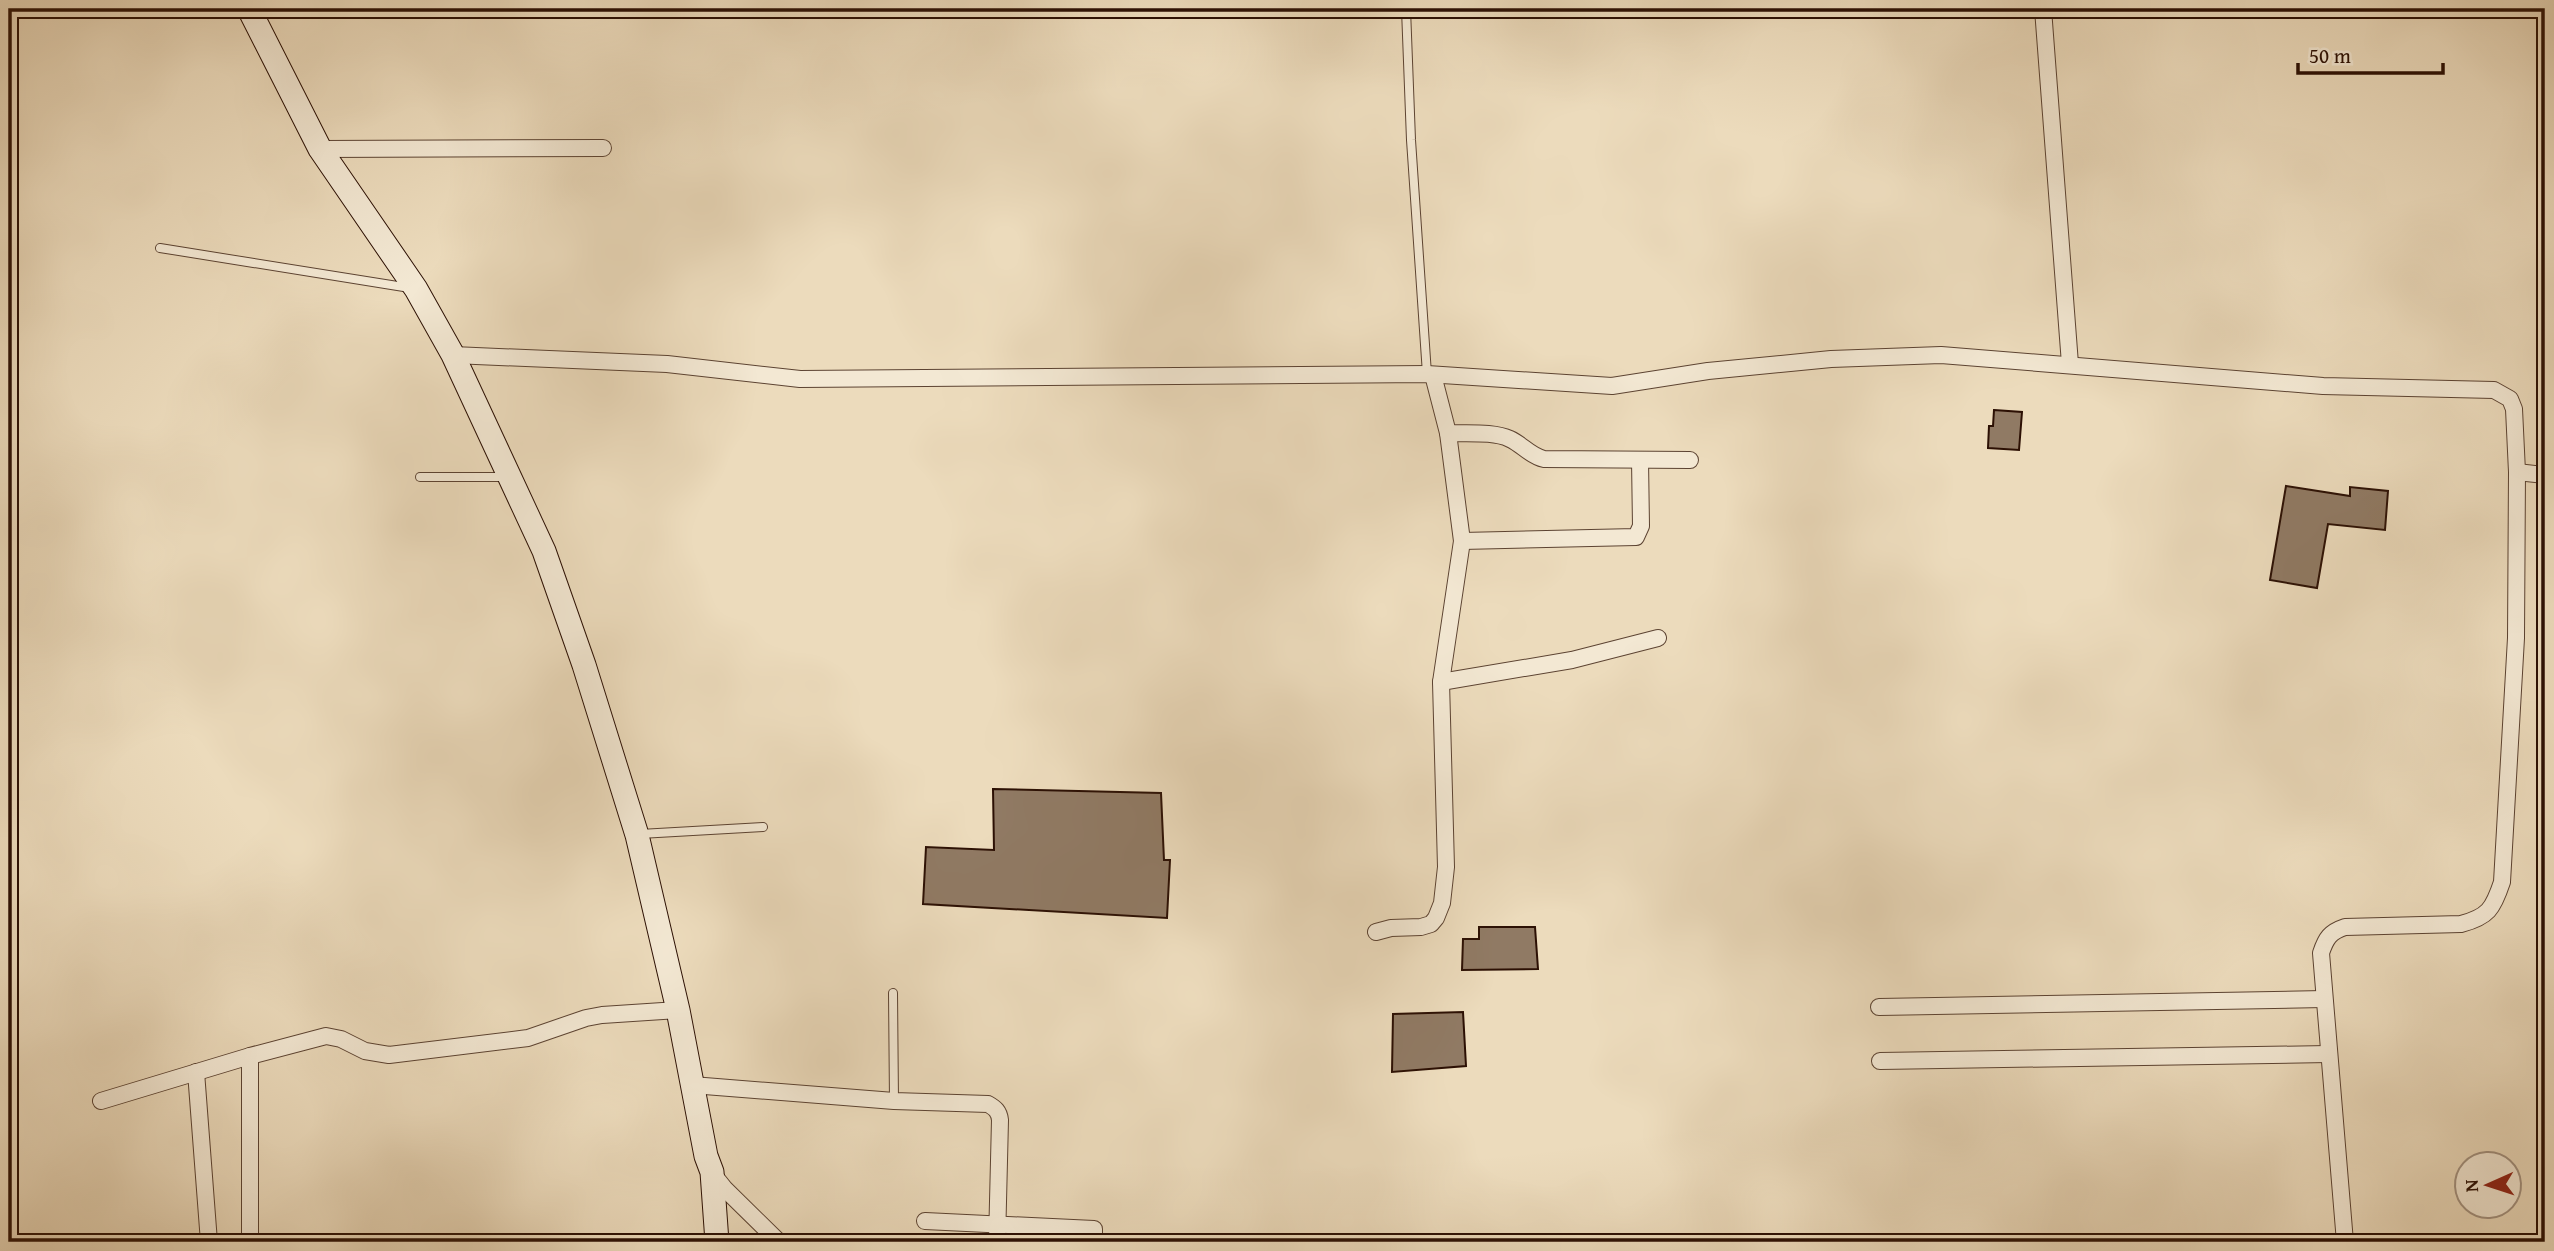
<svg xmlns="http://www.w3.org/2000/svg" width="2554" height="1251" viewBox="0 0 2554 1251" font-family="'Gentium Book Plus',serif">
  <style>
    .building { fill: #907a64; stroke: #2c1004; stroke-width: 2 }
    .lines { fill: none; stroke-linecap: round; stroke-linejoin: round }
    .lane-casing { stroke: #5c4332; stroke-width: 10 }
    .street-casing { stroke: #5c4332; stroke-width: 18 }
    .secondary-casing { stroke: #2c1004; stroke-width: 25 }
    .lane { stroke: #f3e8d3; stroke-width: 8 }
    .street { stroke: #f3e8d3; stroke-width: 16 }
    .secondary { stroke: #f3e8d3; stroke-width: 23 }
  </style>
  <rect width="100%" height="100%" fill="#ecdbbc"/>
  <filter id="stains"><feTurbulence type="fractalNoise" baseFrequency=".00286" numOctaves="4"/><feColorMatrix values="0 0 0 0 .2 0 0 0 0 .09 0 0 0 0 .02 0 0 0 .5 -.17"/></filter>
  <radialGradient id="worn" r=".72"><stop offset=".6" stop-color="#630" stop-opacity="0"/><stop offset="1" stop-color="#630" stop-opacity=".3"/></radialGradient>
  <g class="building">
    <path d="M1994,410L2022,412L2019,450L1988,448L1989,426H1993Z"/>
    <path d="M2286,486L2350,496V487L2388,491L2385,530L2328,524L2317,588L2270,580Z"/>
    <path d="M993,789L1161,793L1164,860H1170L1167,918L923,904L926,847L994,850Z"/>
    <path d="M1479,927H1535L1538,969L1462,970L1463,939H1479Z"/>
    <path d="M1463,1012L1466,1066L1392,1072L1393,1014Z"/>
  </g>
  <g class="lines">
    <g class="lane-casing">
      <g id="lane">
        <path d="M1406,9L1411,140L1427,374"/>
        <path d="M160,248L410,288"/>
        <path d="M420,477H508"/>
        <path d="M640,834L763,827"/>
        <path d="M893,993L894,1101"/>
      </g>
    </g>
    <g class="street-casing">
      <g id="street">
        <path d="M2043,9L2070,364"/>
        <path d="M320,149L603,148"/>
        <path d="M453,355L667,364L800,379L1427,374L1612,386L1708,371L1831,359L1941,355L2323,386L2494,390L2510,399L2514,409L2517,472L2516,638L2502,882C2493,909 2488,917 2461,924L2345,927C2330,932 2326,938 2321,953L2345,1242"/>
        <path d="M1448,433C1467,434 1493,431 1510,439C1523,445 1530,456 1544,459L1690,460"/>
        <path d="M2517,472L2545,475"/>
        <path d="M1462,541L1636,537L1641,526L1640,460"/>
        <path d="M1441,682L1572,660L1658,638"/>
        <path d="M1376,932L1391,928L1421,927L1431,924L1436,918L1442,903L1446,867L1441,682L1462,541L1448,433L1433,375"/>
        <path d="M1879,1007L2324,999"/>
        <path d="M250,1056V1242"/>
        <path d="M1880,1061L2328,1054"/>
        <path d="M196,1072L209,1242"/>
        <path d="M692,1085L894,1101L988,1104C995,1108 999,1111 1000,1120L997,1242"/>
        <path d="M101,1101L250,1056L326,1036L341,1039L365,1051L389,1055L528,1038L586,1018L602,1015L678,1010"/>
        <path d="M713,1174L725,1189L779,1242"/>
        <path d="M925,1221L1094,1229V1242"/>
      </g>
    </g>
    <g class="secondary-casing">
      <path id="secondary" d="M249,9L320,149L416,289L453,355L544,551L584,665L637,835L678,1010L706,1156L712,1172L717,1242"/>
    </g>
    <use href="#lane" class="lane"/>
    <use href="#street" class="street"/>
    <use href="#secondary" class="secondary"/>
  </g>
  <rect width="2554" height="1251" fill="none" stroke="#ecdbbc" stroke-width="35"/>
  <rect x="10" y="10" width="2533" height="1230" fill="none" stroke="#2c1004" stroke-width="3.5"/>
  <rect x="18" y="18" width="2519" height="1216" fill="none" stroke="#2c1004" stroke-width="2"/>
  <g transform="translate(2488 1185) rotate(267)"><circle r="33" fill="#f3e8d3" stroke="#a39280" stroke-width="2"/>
  <path d="M0-5L12 26L0 18L-12 26Z" fill="#8f2418"/>
  <text y="-10" font-size="19" font-weight="bold" text-anchor="middle" fill="#2c1004">N</text>
  </g>
  <path d="M2298 63v10h145v-10" fill="none" stroke="#2c1004" stroke-width="3.5"/>
  <text x="2309" y="63" font-size="21" fill="#2c1004" stroke="#f3e8d3" stroke-width="5" paint-order="stroke">50 m</text>
  <rect width="100%" height="100%" filter="url(#stains)"/>
  <rect width="100%" height="100%" fill="url(#worn)"/>
</svg>
